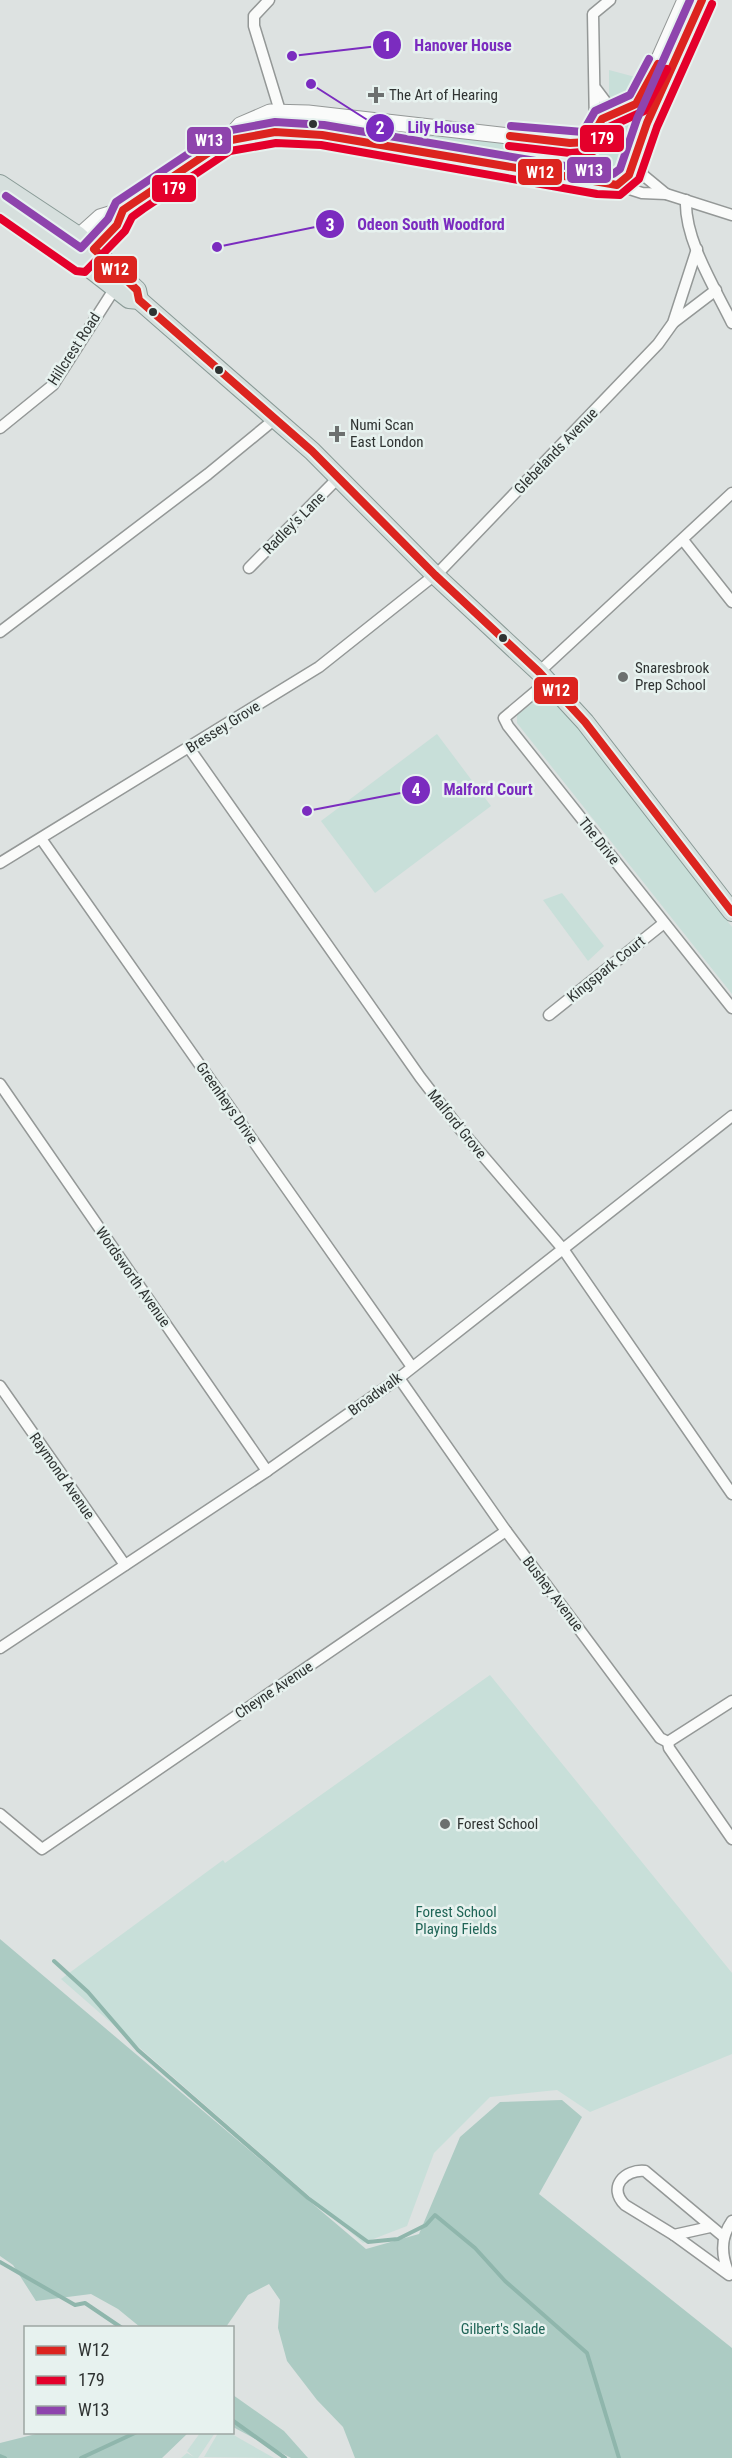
<svg xmlns="http://www.w3.org/2000/svg" width="732" height="2458" viewBox="0 0 732 2458" font-family="'Roboto Condensed',sans-serif">
  <style>
    .green { fill: #c8dfd9 }
    .forest { fill: #accbc3 }
    .lines { fill: none; stroke-linecap: round; stroke-linejoin: round }
    .stream { stroke: #8fb6ac; stroke-width: 4 }
    .street-casing { stroke: #949897; stroke-width: 13 }
    .secondary-casing { stroke: #949897; stroke-width: 17 }
    .primary-casing { stroke: #899a96; stroke-width: 20 }
    .street { stroke: #fafbfa; stroke-width: 10 }
    .secondary { stroke: #fafbfa; stroke-width: 15 }
    .primary { stroke: #d6dfdd; stroke-width: 18 }
    .bus-1-casing { stroke: #e7f2ef; stroke-width: 12 }
    .bus-2-casing { stroke: #e7f2ef; stroke-width: 12 }
    .bus-3-casing { stroke: #e7f2ef; stroke-width: 12 }
    .bus-1 { stroke: #dc241f; stroke-width: 8 }
    .bus-2 { stroke: #e4002b; stroke-width: 8 }
    .bus-3 { stroke: #8e44ad; stroke-width: 8 }
    .poi-dot { fill: #6c706f; stroke: #e7f2ef; stroke-width: 2 }
    .bus-dot { fill: #2f3332; stroke: #e7f2ef; stroke-width: 2 }
    .labels { text-anchor: middle; stroke-width: 5; stroke-linejoin: round; paint-order: stroke }
    .poi-label { font-size: 15px; fill: #2f3332; stroke: #e7f2ef; text-anchor: start }
    .street-label { font-size: 15px; fill: #2f3332; stroke: #e7f2ef }
    .park-label { font-size: 15px; fill: #206557; stroke: #e7f2ef }
    .leader { fill: none; stroke: #7b2cbf; stroke-width: 2 }
    .callout-dot { fill: #7b2cbf; stroke: #e7f2ef; stroke-width: 2 }
    .mark-label { font-size: 18px; text-anchor: middle; font-weight: bold; fill: #fff }
    .callout-label { font-size: 16px; text-anchor: middle; font-weight: bold; fill: #7b2cbf; stroke: #e7f2ef; stroke-width: 5; stroke-linejoin: round; paint-order: stroke }
    .line-badge { stroke: #e7f2ef; stroke-width: 2 }
    .badge-label { font-size: 16px; text-anchor: middle; font-weight: bold; fill: #fff }
  </style>
  <rect width="100%" height="100%" fill="#dde2e1"/>
  <g class="green">
    <path d="M609,70L639,78L630,96L624,101L609,96Z"/>
    <path d="M286,118L507,143L509,146L505,159L287,124Z"/>
    <path d="M616,119L630,123L635,136L624,173C593,189 591,164 599,141C600,137 601,130 604,127C606,124 612,121 616,119Z"/>
    <path d="M543,695H550L576,725L732,927V994L517,723V715Z"/>
    <path d="M437,734L491,806L375,893L321,821Z"/>
    <path d="M562,893L604,946L588,961L543,900Z"/>
    <path d="M490,1675L732,1973V2054L590,2112L557,2090L490,2097L434,2153L407,2226L363,2243L61,1979L223,1860L225,1863Z"/>
    <path d="M230,2432V2433L274,2458L204,2457L218,2433Z"/>
    <path d="M200,2433H215L198,2458H181L187,2453L194,2457L187,2451Z"/>
  </g>
  <g class="forest">
    <path d="M0,1939L366,2249L419,2234L460,2137L500,2102L562,2100L582,2117L539,2194L732,2348V2458H355L343,2427L317,2400L287,2361L278,2328L280,2300L269,2284L248,2295L226,2327H140L118,2309L91,2294L36,2301L13,2265L0,2256Z"/>
    <path d="M233,2395L284,2431L308,2458H291L233,2427Z"/>
    <path d="M40,2433V2432L188,2433L162,2458H0V2443Z"/>
  </g>
  <g class="lines">
    <g class="stream">
      <path d="M54,1961L88,1992L138,2050L308,2198L368,2242L398,2239L426,2225L435,2215L475,2248L505,2281L587,2353L619,2458"/>
      <path d="M0,2262L75,2305L85,2303L122,2328"/>
      <path d="M232,2420L285,2458"/>
      <path d="M0,2456L5,2458"/>
      <path d="M81,2458L137,2432"/>
    </g>
    <g class="street-casing">
      <g id="street">
        <path d="M269,0L254,16V26L280,111"/>
        <path d="M596,89L614,113"/>
        <path d="M595,127L593,14L610,0"/>
        <path d="M637,156L643,175L666,194"/>
        <path d="M617,185L642,193L666,194L732,215"/>
        <path d="M686,200C684,239 715,288 732,323"/>
        <path d="M674,322L716,290"/>
        <path d="M0,428L53,385L115,288"/>
        <path d="M683,540L732,602"/>
        <path d="M249,568L339,477"/>
        <path d="M0,632L208,474L275,419"/>
        <path d="M539,672L732,493"/>
        <path d="M548,681L504,718L508,726L732,1008"/>
        <path d="M189,748L420,1077L460,1129L563,1249L732,1494"/>
        <path d="M42,840L412,1367"/>
        <path d="M0,863L319,667L441,570L658,344L673,323L697,249"/>
        <path d="M549,1015L664,923"/>
        <path d="M0,1084L267,1471"/>
        <path d="M399,1378L506,1531L660,1738L668,1742L732,1701"/>
        <path d="M0,1386L125,1565"/>
        <path d="M0,1648L267,1471L399,1378L732,1116"/>
        <path d="M668,1742L669,1748L732,1839"/>
        <path d="M0,1814L42,1849L506,1531"/>
        <path d="M674,2235L710,2227"/>
        <path d="M724,2237L645,2171C625,2169 607,2187 625,2205L674,2235L729,2275"/>
        <path d="M729,2274C721,2255 720,2238 732,2221"/>
      </g>
    </g>
    <g class="secondary-casing">
      <g id="secondary">
        <path d="M226,141L246,139L275,132L322,135L599,184L617,185L629,175L647,123L702,0"/>
        <path d="M511,167L516,136"/>
        <path d="M592,182C586,173 587,165 588,154C593,103 618,125 642,97L685,0"/>
        <path d="M70,244L100,217L123,210L226,141L240,125L270,112L308,113L570,143L589,142"/>
        <path d="M87,257L117,225L123,210"/>
      </g>
    </g>
    <g class="primary-casing">
      <g id="primary">
        <path d="M0,184L77,235L137,290L139,300"/>
        <path d="M0,205L65,249L129,299L139,300L312,451L435,575L539,672L585,722L732,912"/>
      </g>
    </g>
    <use href="#street" class="street"/>
    <use href="#secondary" class="secondary"/>
    <use href="#primary" class="primary"/>
    <g class="bus-1-casing">
      <g id="bus-1">
        <path d="M702,0L647,123L629,175L617,185L322,135L275,132L226,141L123,210L117,225L94,249L137,290L139,300L312,451L435,575L539,672L585,722L732,912"/>
        <path d="M510,136L570,143L589,142L602,119L636,104L658,64"/>
      </g>
    </g>
    <g class="bus-2-casing">
      <g id="bus-2">
        <path d="M509,146L570,153L594,151L609,127L644,111L667,69"/>
        <path d="M0,218L76,271L85,272L125,231L132,217L143,209L230,151L276,143L321,145L597,194L620,195L639,179L657,127L712,4"/>
      </g>
    </g>
    <g class="bus-3-casing">
      <g id="bus-3">
        <path d="M511,126L583,132L595,111L630,95L649,59"/>
        <path d="M6,196L81,248L108,219L116,202L221,132L275,122L324,125L613,174L620,169L637,119L690,0"/>
      </g>
    </g>
    <use href="#bus-1" class="bus-1"/>
    <use href="#bus-2" class="bus-2"/>
    <use href="#bus-3" class="bus-3"/>
  </g>
  <g class="poi-dot">
    <path d="M373 86h6v6h6v6h-6v6h-6v-6h-6v-6h6z"/>
    <path d="M334 425h6v6h6v6h-6v6h-6v-6h-6v-6h6z"/>
    <circle cx="623" cy="677" r="6"/>
    <circle cx="445" cy="1824" r="6"/>
  </g>
  <g class="bus-dot">
    <circle cx="313" cy="124" r="5"/>
    <circle cx="153" cy="312" r="5"/>
    <circle cx="219" cy="370" r="5"/>
    <circle cx="503" cy="638" r="5"/>
  </g>
  <g class="labels">
    <g class="poi-label">
      <text x="389" y="100">The Art of Hearing</text>
      <text x="350" y="430">Numi Scan<tspan x="350" dy="17">East London</tspan></text>
      <text x="635" y="673">Snaresbrook<tspan x="635" dy="17">Prep School</tspan></text>
      <text x="457" y="1829">Forest School</text>
    </g>
    <g class="street-label">
      <text transform="translate(74 349) rotate(-57)" y="5">Hillcrest Road</text>
      <text transform="translate(556 451) rotate(-46)" y="5">Glebelands Avenue</text>
      <text transform="translate(294 523) rotate(-45)" y="5">Radley's Lane</text>
      <text transform="translate(223 727) rotate(-32)" y="5">Bressey Grove</text>
      <text transform="translate(599 841) rotate(51)" y="5">The Drive</text>
      <text transform="translate(606 969) rotate(-39)" y="5">Kingspark Court</text>
      <text transform="translate(227 1103) rotate(55)" y="5">Greenheys Drive</text>
      <text transform="translate(457 1124) rotate(51)" y="5">Malford Grove</text>
      <text transform="translate(133 1277) rotate(55)" y="5">Wordsworth Avenue</text>
      <text transform="translate(375 1394) rotate(-36)" y="5">Broadwalk</text>
      <text transform="translate(62 1476) rotate(55)" y="5">Raymond Avenue</text>
      <text transform="translate(553 1594) rotate(53)" y="5">Bushey Avenue</text>
      <text transform="translate(274 1690) rotate(-34)" y="5">Cheyne Avenue</text>
    </g>
    <g class="park-label">
      <text x="456" y="1917">Forest School<tspan x="456" dy="17">Playing Fields</tspan></text>
      <text x="503" y="2334">Gilbert's Slade</text>
    </g>
  </g>
  <path class="leader" d="M292 56L387 45M311 84L380 128M217 247L330 224M307 811L416 790"/>
  <g class="callout-dot">
    <circle cx="292" cy="56" r="6"/>
    <circle cx="311" cy="84" r="6"/>
    <circle cx="217" cy="247" r="6"/>
    <circle cx="307" cy="811" r="6"/>
    <circle cx="387" cy="45" r="15"/>
    <circle cx="380" cy="128" r="15"/>
    <circle cx="330" cy="224" r="15"/>
    <circle cx="416" cy="790" r="15"/>
  </g>
  <g class="mark-label">
    <text x="387" y="51">1</text>
    <text x="380" y="134">2</text>
    <text x="330" y="231">3</text>
    <text x="416" y="796">4</text>
  </g>
  <g class="callout-label">
    <text x="463" y="51">Hanover House</text>
    <text x="441" y="133">Lily House</text>
    <text x="431" y="230">Odeon South Woodford</text>
    <text x="488" y="795">Malford Court</text>
  </g>
  <g class="line-badge">
    <rect x="579" y="124" width="46" height="29" rx="6" fill="#e4002b"/>
    <rect x="186" y="126" width="46" height="29" rx="6" fill="#8e44ad"/>
    <rect x="566" y="156" width="46" height="28" rx="6" fill="#8e44ad"/>
    <rect x="517" y="158" width="46" height="28" rx="6" fill="#dc241f"/>
    <rect x="151" y="174" width="46" height="29" rx="6" fill="#e4002b"/>
    <rect x="93" y="255" width="45" height="29" rx="6" fill="#dc241f"/>
    <rect x="533" y="676" width="46" height="29" rx="6" fill="#dc241f"/>
  </g>
  <g class="badge-label">
    <text x="602" y="144">179</text>
    <text x="209" y="146">W13</text>
    <text x="589" y="176">W13</text>
    <text x="540" y="178">W12</text>
    <text x="174" y="194">179</text>
    <text x="115" y="275">W12</text>
    <text x="556" y="696">W12</text>
  </g>
  <rect x="24" y="2326" width="210" height="108" fill="#e7f2ef" stroke="#9da6a3" stroke-width="1.5"/>
  <rect x="36" y="2346" width="30" height="9" fill="#dc241f" stroke="#9da6a3" stroke-width="1.5"/>
  <text x="78" y="2356" font-size="18" fill="#2f3332">W12</text>
  <rect x="36" y="2376" width="30" height="9" fill="#e4002b" stroke="#9da6a3" stroke-width="1.5"/>
  <text x="78" y="2386" font-size="18" fill="#2f3332">179</text>
  <rect x="36" y="2406" width="30" height="9" fill="#8e44ad" stroke="#9da6a3" stroke-width="1.5"/>
  <text x="78" y="2416" font-size="18" fill="#2f3332">W13</text>
</svg>
